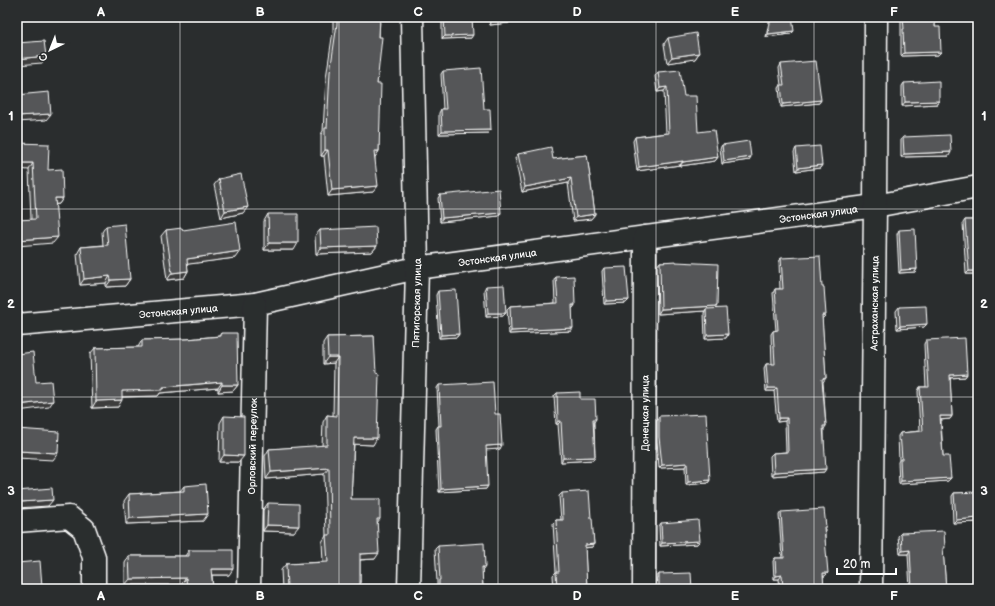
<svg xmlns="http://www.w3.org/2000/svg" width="995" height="606" viewBox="0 0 995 606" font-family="'Balsamiq Sans',sans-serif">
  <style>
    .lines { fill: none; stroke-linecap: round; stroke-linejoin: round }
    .street-casing { stroke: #fff; stroke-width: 25 }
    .street { stroke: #2a2d2e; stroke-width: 22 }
    .wall { fill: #494b4c; stroke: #fff }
    .shaded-wall { fill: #3c3d3e; stroke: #fff }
    .building { fill: #555758; stroke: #fff }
    .grid { fill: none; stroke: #fff; stroke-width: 1; stroke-opacity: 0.55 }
    .labels { text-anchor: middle; stroke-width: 4; stroke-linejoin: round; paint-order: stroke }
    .street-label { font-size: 10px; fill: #fff; stroke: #2a2d2e }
    .neatline { fill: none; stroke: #fff; stroke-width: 1.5 }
    .grid-label { font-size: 13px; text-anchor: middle; font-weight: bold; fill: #fff }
  </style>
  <rect width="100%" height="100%" fill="#2a2d2e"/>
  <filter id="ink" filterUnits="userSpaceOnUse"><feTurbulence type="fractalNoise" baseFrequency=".025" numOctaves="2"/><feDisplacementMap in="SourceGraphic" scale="8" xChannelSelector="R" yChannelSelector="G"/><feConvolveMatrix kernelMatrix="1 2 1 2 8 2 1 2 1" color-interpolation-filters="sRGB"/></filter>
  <g filter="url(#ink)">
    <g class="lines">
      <g class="street-casing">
        <g id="street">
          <path id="s1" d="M17,325L255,304L417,268L875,206L978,187"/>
          <path d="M17,521L69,517L84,529L94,557V589"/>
          <path id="s2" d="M249,589L255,304"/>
          <path id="s3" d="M409,589L417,268L412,17"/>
          <path id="s4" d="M644,589L645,237"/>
          <path id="s5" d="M871,589L875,206L876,17"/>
        </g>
      </g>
      <use href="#street" class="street"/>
    </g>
    <g class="wall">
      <path d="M333,17H380L377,84L379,151L375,157L373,192L328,196L324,156H321V134L323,131L326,78L333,31Z"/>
      <path d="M442,17H472L471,38L442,39Z"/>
      <path d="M489,17H511V20L509,23L490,25Z"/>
      <path d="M770,17H792L791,34L766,37Z"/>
      <path d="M901,17H935V27L938,55L901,56Z"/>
      <path d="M668,38L699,53L695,59L667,63L664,44Z"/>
      <path d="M781,64L821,100L819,103L781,107L779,88L781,85L779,68Z"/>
      <path d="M443,71L484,109L491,130L488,133L439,134V113L441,109H443L441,74Z"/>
      <path d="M658,72L684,96L698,132L718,157L715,161L680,166V165L637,171L633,141L635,137L666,133L664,91L657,92L655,76Z"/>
      <path d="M904,83L939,101L937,104L902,106V86Z"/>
      <path d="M978,109V147L976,112Z"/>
      <path d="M903,137L949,156L901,157V140Z"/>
      <path d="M17,143L48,170L63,198L59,204L55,205L53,243L31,219L29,170Z"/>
      <path d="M722,145L749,160L722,164L720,148Z"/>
      <path d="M796,148L822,165L820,168L796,171L794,152Z"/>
      <path d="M518,154L553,159L587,155L595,214L591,219L573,221L568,183L522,192L515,158Z"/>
      <path d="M219,179L243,213L221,218L214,185Z"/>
      <path d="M440,195L499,216L440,222L438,198Z"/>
      <path d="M268,214L294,250H264V221Z"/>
      <path d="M965,220H978V274H966L963,223Z"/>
      <path d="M106,226L130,279L125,286L106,287V283L80,285L77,254L81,247L103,245L102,232Z"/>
      <path d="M166,230H183L235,258L187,264L188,271L184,278L167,280L161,236Z"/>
      <path d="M320,230L377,246L372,252L316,254L315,236Z"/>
      <path d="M899,230L917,269L915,272L899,273L897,234Z"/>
      <path d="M781,258L823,318H822L826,378L823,382L826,426L824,429V472L771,476L770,456L773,453L786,452L785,421L777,422L774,391H766L764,368L766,364H772L771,334L773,331H776L773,293L775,289H780L779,262Z"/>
      <path d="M660,262H676L715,309L728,334L726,338L705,339L704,313L705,311L658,314L657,266Z"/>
      <path d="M604,268L629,300L626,303L604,304L602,271Z"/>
      <path d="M556,277L575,305L573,308H572L571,331L509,334L507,309L510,306L555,303L554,280Z"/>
      <path d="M486,286L503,316L486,317L484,290Z"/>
      <path d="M438,291L459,334L457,337L439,338L436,295Z"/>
      <path d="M899,307L927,324L924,327L897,329L896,311Z"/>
      <path d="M221,333L238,385L233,391L218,392V388L160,393L158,396L122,397L118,407L92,408L90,354L95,348L138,347L142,340L187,339L219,336Z"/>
      <path d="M374,336L373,445L354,444L351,499L380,519L377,523L375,559L360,560V589H282L281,570L286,564L323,562L322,542L326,536L324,474L266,479L265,456L269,449L322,446L323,422L327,415L333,416L334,363L323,364V343L327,337Z"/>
      <path d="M926,340L967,374L965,377L950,378L952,416L950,419L941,420L943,456L951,478L948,481L899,484L898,462L899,460L898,436L900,433L920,431L918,391L920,387H926L924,344Z"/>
      <path d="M439,385L495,414L500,449H486V489L439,492L436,429L438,426H439L437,388Z"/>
      <path d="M557,393L580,399L596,419L594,422L595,457L593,460L561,462L558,424H556L554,396Z"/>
      <path d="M224,416L239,462H219L220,423Z"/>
      <path d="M659,416L710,480L708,483L686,485L685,467L659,468L657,440V420Z"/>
      <path d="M184,486L203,521L126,524L124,501L129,494L180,491Z"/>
      <path d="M978,492V522L953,523L952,496L954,493Z"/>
      <path d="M562,493L591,518L594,544L592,547L585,548L587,589H554L553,575L556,572L553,523L556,520H561L559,496Z"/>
      <path d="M268,503L294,532L263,531V510Z"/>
      <path d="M781,512L825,529V576H823L824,589H780L779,579H774L773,561L775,558H782L779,515Z"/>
      <path d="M661,523L697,544L660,546L659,526Z"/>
      <path d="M901,533L943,551L946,589H910L908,554H900L898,536Z"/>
      <path d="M438,546L483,570H482L483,589H437V582L435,549Z"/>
      <path d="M189,550L229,575H212L213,589H182L181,585H125V563L129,556H185Z"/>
      <path d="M659,574L692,589H656L657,578Z"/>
    </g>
    <g class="shaded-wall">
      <path d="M511,20L509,23L490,25L492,21Z"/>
      <path d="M794,31L791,34L766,37L768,34Z"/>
      <path d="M473,35L471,38L442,39L445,36Z"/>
      <path d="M941,52L938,55L901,56L904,53Z"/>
      <path d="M699,53L695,59L667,63L672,57Z"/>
      <path d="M46,56L42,63L17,65V59Z"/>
      <path d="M667,87L664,91L657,92L660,88Z"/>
      <path d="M821,100L819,103L781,107L783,104Z"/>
      <path d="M939,101L937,104L902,106L905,102Z"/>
      <path d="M51,114L46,120L17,122V116Z"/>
      <path d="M491,130L488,133L439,134L442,131Z"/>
      <path d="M325,150H328L324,156H321Z"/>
      <path d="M374,151H379L375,157H370Z"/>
      <path d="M951,152L949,156L901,157L904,154Z"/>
      <path d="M718,157L715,161L680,166L683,162Z"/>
      <path d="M751,157L749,160L722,164L724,161Z"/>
      <path d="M683,161L680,165L637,171L639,167Z"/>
      <path d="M17,163H33L29,170L17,169Z"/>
      <path d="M822,165L820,168L796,171L798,168Z"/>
      <path d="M571,178L568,183L522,192L525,187Z"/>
      <path d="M378,186L373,192L328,196L332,190Z"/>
      <path d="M55,198H63L59,204L51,205Z"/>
      <path d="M248,207L243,213L221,218L225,211Z"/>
      <path d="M501,213L499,216L440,222L442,218Z"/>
      <path d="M595,214L591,219L573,221L576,217Z"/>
      <path d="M58,237L53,243L17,246V240Z"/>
      <path d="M269,243H298L294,250H264Z"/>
      <path d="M377,246L372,252L316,254L321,248Z"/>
      <path d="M240,251L235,258L182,265L187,259Z"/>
      <path d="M917,269L915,272L899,273L901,270Z"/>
      <path d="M188,271L184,278L167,280L172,273Z"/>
      <path d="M969,271H978V274H966Z"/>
      <path d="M110,276L106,283L80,285L84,279Z"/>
      <path d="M130,279L125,286L106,287L111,280Z"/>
      <path d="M629,300L626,303L604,304L606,301Z"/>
      <path d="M572,305H575L573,308H569Z"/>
      <path d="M717,306L714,310L706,309L705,311L658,314L661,309Z"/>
      <path d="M488,313H506L503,316L486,317Z"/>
      <path d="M822,315H826L823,318H820Z"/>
      <path d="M927,324L924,327L897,329L900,326Z"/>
      <path d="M573,328L571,331L509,334L511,331Z"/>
      <path d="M459,334L457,337L439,338L441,335Z"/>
      <path d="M728,334L726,338L705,339L707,335Z"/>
      <path d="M328,357H338L334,363L323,364Z"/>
      <path d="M967,374L965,377L947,378L950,375Z"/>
      <path d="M222,382L218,388L160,393L158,396L117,397L122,391Z"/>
      <path d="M222,385H238L233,391L218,392Z"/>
      <path d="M768,388H777L774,391H766Z"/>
      <path d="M122,400L118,407L92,408L96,401Z"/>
      <path d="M53,401L49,407L17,411V405Z"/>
      <path d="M940,416H952L950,419L938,420Z"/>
      <path d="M779,418H787L785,421L777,422Z"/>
      <path d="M558,421H561L558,424H556Z"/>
      <path d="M354,438H377L373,445L350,444Z"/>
      <path d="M502,445L500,449L484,450L486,446Z"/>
      <path d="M17,451L58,453L53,460L17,458Z"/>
      <path d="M224,455L244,456L239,462H219Z"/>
      <path d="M595,457L593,460L561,462L563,458Z"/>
      <path d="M687,463L685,467L659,468L662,465Z"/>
      <path d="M329,468L324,474L266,479L271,472Z"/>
      <path d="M826,469L824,472L771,476L774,472Z"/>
      <path d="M951,478L948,481L899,484L901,481Z"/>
      <path d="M710,480L708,483L686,485L688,482Z"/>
      <path d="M488,486L486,489L439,492L441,489Z"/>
      <path d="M53,500L48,506L17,508V503L20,502Z"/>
      <path d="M208,514L203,521L126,524L130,518Z"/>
      <path d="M978,518V522L953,523L956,520Z"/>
      <path d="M267,525L299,526L294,532L263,531Z"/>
      <path d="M700,541L697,544L660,546L662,543Z"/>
      <path d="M594,544L592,547L583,548L585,545Z"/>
      <path d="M910,550L908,554H900L902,551Z"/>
      <path d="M379,553L375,559L356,560L360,554Z"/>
      <path d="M482,567H485L483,570H479Z"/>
      <path d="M211,569H233L229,575H207Z"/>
      <path d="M823,573H828L825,576H821Z"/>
      <path d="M782,575L779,579H774L776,576Z"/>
      <path d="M186,578L181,585H125L130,579Z"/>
      <path d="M42,586L40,589H17V588Z"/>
    </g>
    <g class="building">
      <path d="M337,17H380L379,37H382L377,84H381L379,151H374L378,186L332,190L328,150H325V128H327L330,72L337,24Z"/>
      <path d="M444,17H472L473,35L445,36Z"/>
      <path d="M491,17H511V20L492,21Z"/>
      <path d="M771,17H792L794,31L768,34Z"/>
      <path d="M903,17H935V27H940L941,52L904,53L903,29H904Z"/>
      <path d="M696,33L699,53L672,57L668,38Z"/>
      <path d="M44,41L46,56L17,59V43Z"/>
      <path d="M816,61L821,100L783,104L781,85H784L781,64Z"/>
      <path d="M481,68L484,109H490L491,130L442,131L441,109H446L443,71Z"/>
      <path d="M680,70L684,96H696L698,132L714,130L718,157L683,162V161L639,167L635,137L669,133L667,87L660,88L658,72Z"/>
      <path d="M939,81V101L905,102L904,83Z"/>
      <path d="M49,92L51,114L17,116V95Z"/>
      <path d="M950,135L951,152L904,154L903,137Z"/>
      <path d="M749,141L751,157L724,161L722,145Z"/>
      <path d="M17,143L49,144L48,170L62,169L63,198H55L58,237L17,240V220L36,219L33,163H17Z"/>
      <path d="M820,146L822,165L798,168L796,148Z"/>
      <path d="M551,147L553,159L587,155L595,214L576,217L571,178L525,187L518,154Z"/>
      <path d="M241,174L248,207L225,211L219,179Z"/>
      <path d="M499,189L501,213L442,218L440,195Z"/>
      <path d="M268,214H298V243H269Z"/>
      <path d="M965,220H978V271H969Z"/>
      <path d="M236,222L240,251L187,259L188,271L172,273L166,230L182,228L183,230Z"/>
      <path d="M125,224L130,279L111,280L110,276L84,279L81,247L108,245L106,226Z"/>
      <path d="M376,227L377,246L321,248L320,230Z"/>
      <path d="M915,229L917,269L901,270L899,230Z"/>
      <path d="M820,256L822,287H824L826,315H822L826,378L822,379L826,426H823L826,469L774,472L773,453L788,452L787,418H779L777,388H768L766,364H775L773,331L778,330L775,289H783L781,258Z"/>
      <path d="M676,261V262L718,264L717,306L661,309L660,262Z"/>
      <path d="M626,267L629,300L606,301L604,268Z"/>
      <path d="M574,276L575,305H572L573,328L511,331L510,306L558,303L556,277Z"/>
      <path d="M504,285L506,313H488L486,286Z"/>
      <path d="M456,290L459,334L441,335L438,291Z"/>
      <path d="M926,306L927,324L900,326L899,307Z"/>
      <path d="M726,308L728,334L707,335L706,309Z"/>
      <path d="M221,333H237L238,385H222V382L163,387V390L122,391V400L96,401L95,348L142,347V340L187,339L221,336Z"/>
      <path d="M374,336L376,373L379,374L377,438H354L351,499H380V519H377L379,553L360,554V589H287L286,564L328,562L326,535H330L329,468L271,472L269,449L327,445V415L337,416L338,357H328L327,337Z"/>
      <path d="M965,338L967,374L950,375L952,416H940L943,456H949L951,478L901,481L900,459H902L900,433L923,431L920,387H929L926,340Z"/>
      <path d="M33,352L36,382L51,381L53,401L17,405V354Z"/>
      <path d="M493,382L495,414H500L502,445L486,446L488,486L441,489L438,426H441L439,385Z"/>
      <path d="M580,392V399H595L596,419H593L595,457L563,458L561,421H558L557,393Z"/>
      <path d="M706,414L710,480L688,482L687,463L662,465L659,437V416Z"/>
      <path d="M224,416L244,417V456L224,455Z"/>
      <path d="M17,429L59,432L58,453L17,451Z"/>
      <path d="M206,484L208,514L130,518L129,494L184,491V486Z"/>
      <path d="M52,488L53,500L20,502L17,503V491Z"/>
      <path d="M589,491L591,518H592L594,544L585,545L587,589H557L556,572H559L556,520H563L562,493Z"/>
      <path d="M978,492V518L956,520L954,493Z"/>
      <path d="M268,503L299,504V526L267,525Z"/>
      <path d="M824,509L826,527H824L828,573H823L824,589H783L782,575L776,576L775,558H784L781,512Z"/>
      <path d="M698,520L700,541L662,543L661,523Z"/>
      <path d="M944,531L945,548H943L946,589H912L910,550L902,551L901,533Z"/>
      <path d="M484,543L485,567H482L483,589H439V580H440L438,546Z"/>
      <path d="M189,550H233V569H211L213,589H187L186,578L130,579L129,556H189Z"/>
      <path d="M40,561L42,586L17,588V563Z"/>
      <path d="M691,573L692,589H658L659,586V574Z"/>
    </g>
  </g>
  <path class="grid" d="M180,17V589M339,17V589M498,17V589M656,17V589M814,17V589M17,209H978M17,397H978"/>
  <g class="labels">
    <g class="street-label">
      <text dy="4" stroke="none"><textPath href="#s1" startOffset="810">Эстонская улица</textPath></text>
      <text dy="4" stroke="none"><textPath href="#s1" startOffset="486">Эстонская улица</textPath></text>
      <text dy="4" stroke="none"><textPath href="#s3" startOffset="286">Пятигорская улица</textPath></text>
      <text dy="4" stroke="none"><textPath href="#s5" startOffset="286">Астраханская улица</textPath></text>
      <text dy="4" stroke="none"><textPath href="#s1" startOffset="162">Эстонская улица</textPath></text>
      <text dy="4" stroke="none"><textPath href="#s4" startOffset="176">Донецкая улица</textPath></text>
      <text dy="4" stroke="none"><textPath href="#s2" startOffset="143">Орловский переулок</textPath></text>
    </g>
  </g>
  <rect width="995" height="606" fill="none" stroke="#2a2d2e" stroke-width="44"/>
  <g transform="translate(50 50) rotate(223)" stroke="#2a2d2e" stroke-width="3" paint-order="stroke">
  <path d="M0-3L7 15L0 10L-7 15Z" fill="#ffffff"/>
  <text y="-6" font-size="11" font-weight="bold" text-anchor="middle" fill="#ffffff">С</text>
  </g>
  <path d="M837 568v6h59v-6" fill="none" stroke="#ffffff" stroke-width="2"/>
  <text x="843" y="568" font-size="12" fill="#ffffff" stroke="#2a2d2e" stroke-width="3" paint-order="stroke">20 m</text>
  <rect x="22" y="22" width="951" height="562" class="neatline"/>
  <g class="grid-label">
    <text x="101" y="16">A</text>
    <text x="260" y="16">B</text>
    <text x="418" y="16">C</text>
    <text x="577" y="16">D</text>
    <text x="735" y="16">E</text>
    <text x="894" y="16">F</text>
    <text x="11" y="120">1</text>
    <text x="984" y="120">1</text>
    <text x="11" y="308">2</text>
    <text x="984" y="308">2</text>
    <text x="11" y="495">3</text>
    <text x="984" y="495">3</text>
    <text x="101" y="600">A</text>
    <text x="260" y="600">B</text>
    <text x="418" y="600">C</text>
    <text x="577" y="600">D</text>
    <text x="735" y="600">E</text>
    <text x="894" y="600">F</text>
  </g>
</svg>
